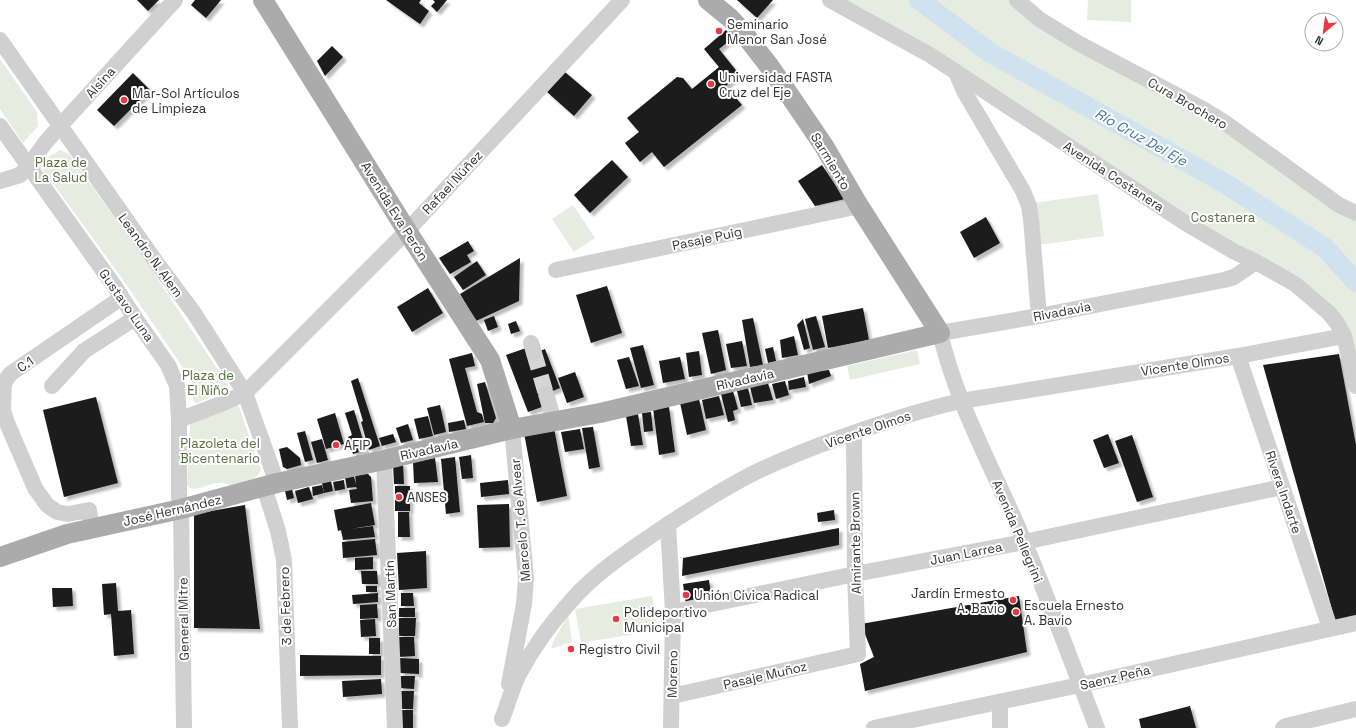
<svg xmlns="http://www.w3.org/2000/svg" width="1356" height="728" viewBox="0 0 1356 728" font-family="'Space Grotesk',sans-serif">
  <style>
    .green { fill: #e6ecdf; fill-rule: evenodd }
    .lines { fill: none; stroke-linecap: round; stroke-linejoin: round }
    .river { stroke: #cfe2ee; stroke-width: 20 }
    .building { fill: #1a1a1a; filter: url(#shadow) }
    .minor-tunnel { stroke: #d6d6d6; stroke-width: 16; stroke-dasharray: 16 8; stroke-linecap: butt }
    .minor { stroke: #d0d0d0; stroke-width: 16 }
    .major { stroke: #ababab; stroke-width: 20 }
    .poi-dot { fill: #e63946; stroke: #fff; stroke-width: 1.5 }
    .labels { text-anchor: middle; stroke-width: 4; stroke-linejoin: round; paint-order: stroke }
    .poi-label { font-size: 13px; fill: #333; stroke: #fff; text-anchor: start }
    .street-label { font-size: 13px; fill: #333; stroke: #fff }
    .park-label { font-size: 13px; fill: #56703f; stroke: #fff }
    .water-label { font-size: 14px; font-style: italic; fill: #3f7597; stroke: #fff }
  </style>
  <defs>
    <filter id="shadow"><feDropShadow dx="3.5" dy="3.5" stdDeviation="1" flood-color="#0004"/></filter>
  </defs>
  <rect width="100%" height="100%" fill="#fff"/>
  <g class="green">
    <path d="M830,0H1017L1203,109L1356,213V386L1329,313ZM1063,94L1226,184L1315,242H1314Z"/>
    <path d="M1088,0H1131V22L1087,20Z"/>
    <path d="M0,59L37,112L38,126L23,143L0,109Z"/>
    <path d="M60,150L69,154L149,266L228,385L227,390L197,403L193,401L192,381L124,281L41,167L50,156Z"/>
    <path d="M1098,194L1104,236L1039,245L1034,203Z"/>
    <path d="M573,205L595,238L574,252L552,219Z"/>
    <path d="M917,350L920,364L850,380L847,366Z"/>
    <path d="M238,404L261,470C259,477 243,486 236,486C229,486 223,482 217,483C207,484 199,491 189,488L187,484L190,425L193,422Z"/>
    <path d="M652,596L658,630L581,643L575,609Z"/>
    <path d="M568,615L572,642L551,649L553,642Z"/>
  </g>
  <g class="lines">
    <path class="river" d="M919,0L989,52L1226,184L1325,248L1356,282"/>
  </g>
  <g class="building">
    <path d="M137,0H159L148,11Z"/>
    <path d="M195,0H221L206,18L191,5Z"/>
    <path d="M386,0H421L419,3L429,11L420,24Z"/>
    <path d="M433,0H447L437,12L431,6L435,2Z"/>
    <path d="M737,0H773L757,18Z"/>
    <path d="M726,30L733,38L719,49L739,74L726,86L742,105L664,167L652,152L640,162L625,143L639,132L627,118L677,77L683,78L692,89L719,67L704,49Z"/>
    <path d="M332,46L343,57L325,76L317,61Z"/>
    <path d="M565,72L592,95L574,116L547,92Z"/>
    <path d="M133,73L150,90L114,126L97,110Z"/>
    <path d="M612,160L628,177L590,213L574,195Z"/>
    <path d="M822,165L845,199L815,206L798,181Z"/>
    <path d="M986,217L1000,243L974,258L960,232Z"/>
    <path d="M468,241L474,251L467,255L471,262L450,274L439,258Z"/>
    <path d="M520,258L519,301L476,321L460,294Z"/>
    <path d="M477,261L486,275L463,290L454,277Z"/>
    <path d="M607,286L622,333L591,343L576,295Z"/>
    <path d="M428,288L443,313L412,332L397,307Z"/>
    <path d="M863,308L869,340L828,348L822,316Z"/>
    <path d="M494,316L498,327L488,331L484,320Z"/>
    <path d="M816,316L825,347L813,350L805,319Z"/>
    <path d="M753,318L763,365L750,367L742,320Z"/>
    <path d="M803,319L810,348L804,350L797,325Z"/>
    <path d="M516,321L520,331L511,334L508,324Z"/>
    <path d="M718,330L726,370L711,374L702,333Z"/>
    <path d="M794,336L798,355L782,358L780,340Z"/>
    <path d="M742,341L747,366L731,368L726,344Z"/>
    <path d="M643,345L654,385L641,388L630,348Z"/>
    <path d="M773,347L776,361L768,363L765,349Z"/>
    <path d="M526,348L529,355L545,349L560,388L543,395L547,405L528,412L506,355Z"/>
    <path d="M699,351L702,375L689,377L686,353Z"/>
    <path d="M472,353L475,366L465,368L477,412L482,414L484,422L467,426L449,359Z"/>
    <path d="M1339,354L1356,445V616L1335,620L1263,365Z"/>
    <path d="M629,357L639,386L626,389L617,360Z"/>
    <path d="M680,357L685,379L663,383L659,361Z"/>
    <path d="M829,370L831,376L809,384L807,372Z"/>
    <path d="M575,372L584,397L567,403L558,378Z"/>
    <path d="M804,377L806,387L789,390L788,381Z"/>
    <path d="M358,378L380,446L369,450L361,422L363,421L351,381Z"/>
    <path d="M785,381L789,395L776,399L772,384Z"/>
    <path d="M485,382L496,418L493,423H485L477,384Z"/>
    <path d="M768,383L773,400L754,403L750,387Z"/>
    <path d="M748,388L752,405L741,407L737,391Z"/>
    <path d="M733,391L738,409L733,411L735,420L728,422L721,394Z"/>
    <path d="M719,396L724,415L706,419L702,400Z"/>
    <path d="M96,397L118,483L64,497L43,410Z"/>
    <path d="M699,399L706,430L687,435L680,403Z"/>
    <path d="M440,405L446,432L434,435L427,408Z"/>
    <path d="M669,407L675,452L659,455L653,408Z"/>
    <path d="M354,410L366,450L353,454L348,437L352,435L345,413Z"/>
    <path d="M651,412L653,431L644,432L642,413Z"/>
    <path d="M335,413L344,444L326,449L317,419Z"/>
    <path d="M638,414L643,445L631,446L626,416Z"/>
    <path d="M428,416L433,436L419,439L414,419Z"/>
    <path d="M464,420L466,429L449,432L448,423Z"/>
    <path d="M408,424L413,440L401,443L396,428Z"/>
    <path d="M593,427L600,467L589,469L582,428Z"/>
    <path d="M554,428L567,496L537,502L524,433Z"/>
    <path d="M580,429L584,449L565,452L561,432Z"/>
    <path d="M305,431L313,460L305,462L297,433Z"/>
    <path d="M393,434L396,442L382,446L379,438Z"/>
    <path d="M1108,434L1119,463L1104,468L1093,440Z"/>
    <path d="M1132,435L1153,497L1137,502L1115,441Z"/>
    <path d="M322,439L328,460L317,463L311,442Z"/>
    <path d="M287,447L300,458L301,465L287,469L283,467L279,449Z"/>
    <path d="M471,455L473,478L462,479L459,457Z"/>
    <path d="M455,457L460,512L446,514L441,459Z"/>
    <path d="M435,458L438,482L414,483L413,462Z"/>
    <path d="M403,463L404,484H394L393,464Z"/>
    <path d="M368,474L371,477L373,501L351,503L349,490L357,489L356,487L347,488L345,478L354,476L356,485L355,475Z"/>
    <path d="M344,480L345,489L335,491L333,482Z"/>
    <path d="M508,480L509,494L481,497L480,483Z"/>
    <path d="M331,481L333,491L324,493L322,483Z"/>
    <path d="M322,485L324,493L313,496L312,487Z"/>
    <rect x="395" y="486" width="15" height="25"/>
    <path d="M309,487L313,499L298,503L295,491Z"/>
    <path d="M292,489L294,498L287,500L285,491Z"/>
    <path d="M371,503L375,525L350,529L373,526L375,537L343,540L341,530L338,531L334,510Z"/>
    <path d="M509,504L510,547L479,548L477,505Z"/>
    <path d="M245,505L260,629L194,628V514Z"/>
    <path d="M834,510L835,520L818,522L817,513Z"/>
    <path d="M398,512H409L410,537H398Z"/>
    <path d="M839,528V545L682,576L683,558Z"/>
    <path d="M375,539L377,555L343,558L342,542Z"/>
    <path d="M426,551L427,588L399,590L397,553Z"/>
    <path d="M373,557V569L355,570V558Z"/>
    <path d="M361,571H377L378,584H362Z"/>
    <path d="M709,580L712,602L686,605L683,584Z"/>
    <path d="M116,583L118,611L131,610L134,654L114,656L111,614L104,615L102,584Z"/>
    <rect x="366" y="586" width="11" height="6"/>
    <path d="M52,588H72L73,606L53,607Z"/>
    <path d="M378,593V602L353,604L352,595Z"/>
    <path d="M401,593H413L414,606H401Z"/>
    <path d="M1019,596L1027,652L865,691L860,664L874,657L861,624Z"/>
    <path d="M377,604L378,618L360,619V605Z"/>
    <rect x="399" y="608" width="16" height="9"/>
    <path d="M399,618H416L415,636H399Z"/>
    <path d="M375,619L376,636L361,637L360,620Z"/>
    <path d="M399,637H414L415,656L399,657Z"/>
    <rect x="369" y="638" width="11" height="16"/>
    <path d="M300,655L381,656V675L300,676Z"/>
    <path d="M400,658L419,659V674L400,673Z"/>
    <path d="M400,676H415L414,689L399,688Z"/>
    <path d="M381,679L382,694L343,697L342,681Z"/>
    <path d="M401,691H414L413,709H402Z"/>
    <path d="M1190,706L1196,728H1141L1139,719Z"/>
    <rect x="401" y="710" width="12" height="18"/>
  </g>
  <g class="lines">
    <path class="minor-tunnel" d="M534,353L546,394"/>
    <g class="minor">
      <path d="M830,0L930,55L1184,222L1233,251L1256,262L1295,284L1329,313L1337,323L1344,336L1356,386"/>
      <path d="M1017,0L1039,19L1078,43L1203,109L1224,122L1339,205L1356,213"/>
      <path d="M0,40L156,262L194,313L245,393L277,483"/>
      <path d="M956,72L965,93L1023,191L1029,206L1031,219L1039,316"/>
      <path d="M0,126L115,287L135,318L168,365L177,386L179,420V498L181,509L184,728"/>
      <path d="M0,181L20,175L28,167L45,143L60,126L175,0"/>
      <path d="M556,270L859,206"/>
      <path d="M531,343L534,353"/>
      <path d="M1238,356L1330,628"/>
      <path d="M52,386L84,351L135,318"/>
      <path d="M546,394L554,421"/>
      <path d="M179,420L223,403L245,393L407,231L622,0"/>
      <path d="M384,460L395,728"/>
      <path d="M264,487L278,531L284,560L290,728"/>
      <path d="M90,517L89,510L68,514L57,512L47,505L35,488L7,423L3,410L4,383L10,374L121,298"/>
      <path d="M668,524L673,612L671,728"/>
      <path d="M673,612L855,574L1024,542L1282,487"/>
      <path d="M509,684L524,604L526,578L512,429"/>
      <path d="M672,696L858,654L855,574L854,433"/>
      <path d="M502,719C508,704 512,688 519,674C533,648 551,623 570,602C593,575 623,555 652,535C683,514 716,493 750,475C780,460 811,448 842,437C881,423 921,410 961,401L1238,356L1344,336"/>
      <path d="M874,728L1080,685L1356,623"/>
      <path d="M1000,728V702"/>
      <path d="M1097,728C1073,666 1050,603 1024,541C995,472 957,406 940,333L1039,316L1224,280L1234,277L1256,262"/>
      <path d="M1283,728L1286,726L1356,709"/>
    </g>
    <g class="major">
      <path d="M263,0L407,231L490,360L512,429"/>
      <path d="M0,557L67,534L181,509L277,483L384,460L512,429L600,413L940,333L859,206L824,146L788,93L770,67L742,31L730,18L708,0"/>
    </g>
  </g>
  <g class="poi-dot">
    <circle cx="719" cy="31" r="4"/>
    <circle cx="711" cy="84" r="4"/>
    <circle cx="124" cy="100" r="4"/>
    <circle cx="336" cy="445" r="4"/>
    <circle cx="399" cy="497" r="4"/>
    <circle cx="686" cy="595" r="4"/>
    <circle cx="1013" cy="600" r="4"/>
    <circle cx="1016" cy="612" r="4"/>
    <circle cx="616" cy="619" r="4"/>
    <circle cx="571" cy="649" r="4"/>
  </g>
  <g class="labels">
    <g class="poi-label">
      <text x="727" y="29">Seminario<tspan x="727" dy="15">Menor San José</tspan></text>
      <text x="719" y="82">Universidad FASTA<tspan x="719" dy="15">Cruz del Eje</tspan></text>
      <text x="132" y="98">Mar-Sol Artículos<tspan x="132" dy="15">de Limpieza</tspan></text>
      <text x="344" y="450">AFIP</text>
      <text x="407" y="502">ANSES</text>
      <text x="1005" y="598" text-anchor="end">Jardín Ermesto<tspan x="1005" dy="15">A. Bavio</tspan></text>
      <text x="694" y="600">Unión Cívica Radical</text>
      <text x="1024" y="610">Escuela Ernesto<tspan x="1024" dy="15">A. Bavio</tspan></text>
      <text x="624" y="617">Polideportivo<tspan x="624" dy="15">Municipal</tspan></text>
      <text x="579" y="654">Registro Civil</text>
    </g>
    <g class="street-label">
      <text transform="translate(100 82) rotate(-48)" y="5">Alsina</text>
      <text transform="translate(1188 103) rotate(30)" y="5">Cura Brochero</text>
      <text transform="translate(831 161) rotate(59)" y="5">Sarmiento</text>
      <text transform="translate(1114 176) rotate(33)" y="5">Avenida Costanera</text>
      <text transform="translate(452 182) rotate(-47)" y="5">Rafael Núñez</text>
      <text transform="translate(395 211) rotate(58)" y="5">Avenida Eva Perón</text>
      <text transform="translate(707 238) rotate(-12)" y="5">Pasaje Puig</text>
      <text transform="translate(151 255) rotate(54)" y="5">Leandro N. Alem</text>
      <text transform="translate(127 305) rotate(55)" y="5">Gustavo Luna</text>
      <text transform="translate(1062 311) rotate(-11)" y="5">Rivadavia</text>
      <text transform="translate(25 364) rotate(-35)" y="5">C.1</text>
      <text transform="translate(1185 364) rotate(-9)" y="5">Vicente Olmos</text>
      <text transform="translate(745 379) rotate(-13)" y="5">Rivadavia</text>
      <text transform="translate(868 429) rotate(-19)" y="5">Vicente Olmos</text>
      <text transform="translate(429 449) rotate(-13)" y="5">Rivadavia</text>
      <text transform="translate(1284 492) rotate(71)" y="5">Rivera Indarte</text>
      <text transform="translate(172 510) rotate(-13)" y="5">José Hernández</text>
      <text transform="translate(520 520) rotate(-95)" y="5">Marcelo T. de Alvear</text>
      <text transform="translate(1018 531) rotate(67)" y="5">Avenida Pellegrini</text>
      <text transform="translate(855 543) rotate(-91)" y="5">Almirante Brown</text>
      <text transform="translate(966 553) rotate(-11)" y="5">Juan Larrea</text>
      <text transform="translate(390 594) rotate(-92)" y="5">San Martín</text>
      <text transform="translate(285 606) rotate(-92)" y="5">3 de Febrero</text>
      <text transform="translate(183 619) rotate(-91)" y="5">General Mitre</text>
      <text transform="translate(672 674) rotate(-89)" y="5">Moreno</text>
      <text transform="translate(765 675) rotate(-13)" y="5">Pasaje Muñoz</text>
      <text transform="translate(1115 677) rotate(-13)" y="5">Saenz Peña</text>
    </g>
    <g class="park-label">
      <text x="61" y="167">Plaza de<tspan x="61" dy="15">La Salud</tspan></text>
      <text x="1223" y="222">Costanera</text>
      <text x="208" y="380">Plaza de<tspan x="208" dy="15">El Niño</tspan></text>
      <text x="220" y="448">Plazoleta del<tspan x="220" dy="15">Bicentenario</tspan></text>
    </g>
    <g class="water-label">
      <text transform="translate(1141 137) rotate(29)" y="5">Río Cruz Del Eje</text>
    </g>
  </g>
  <g transform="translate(1324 32) rotate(209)"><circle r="19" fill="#ffffff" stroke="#adadad"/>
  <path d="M0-3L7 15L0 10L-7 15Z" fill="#e63946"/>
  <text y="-6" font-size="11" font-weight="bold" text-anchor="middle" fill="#333333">N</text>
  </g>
</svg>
